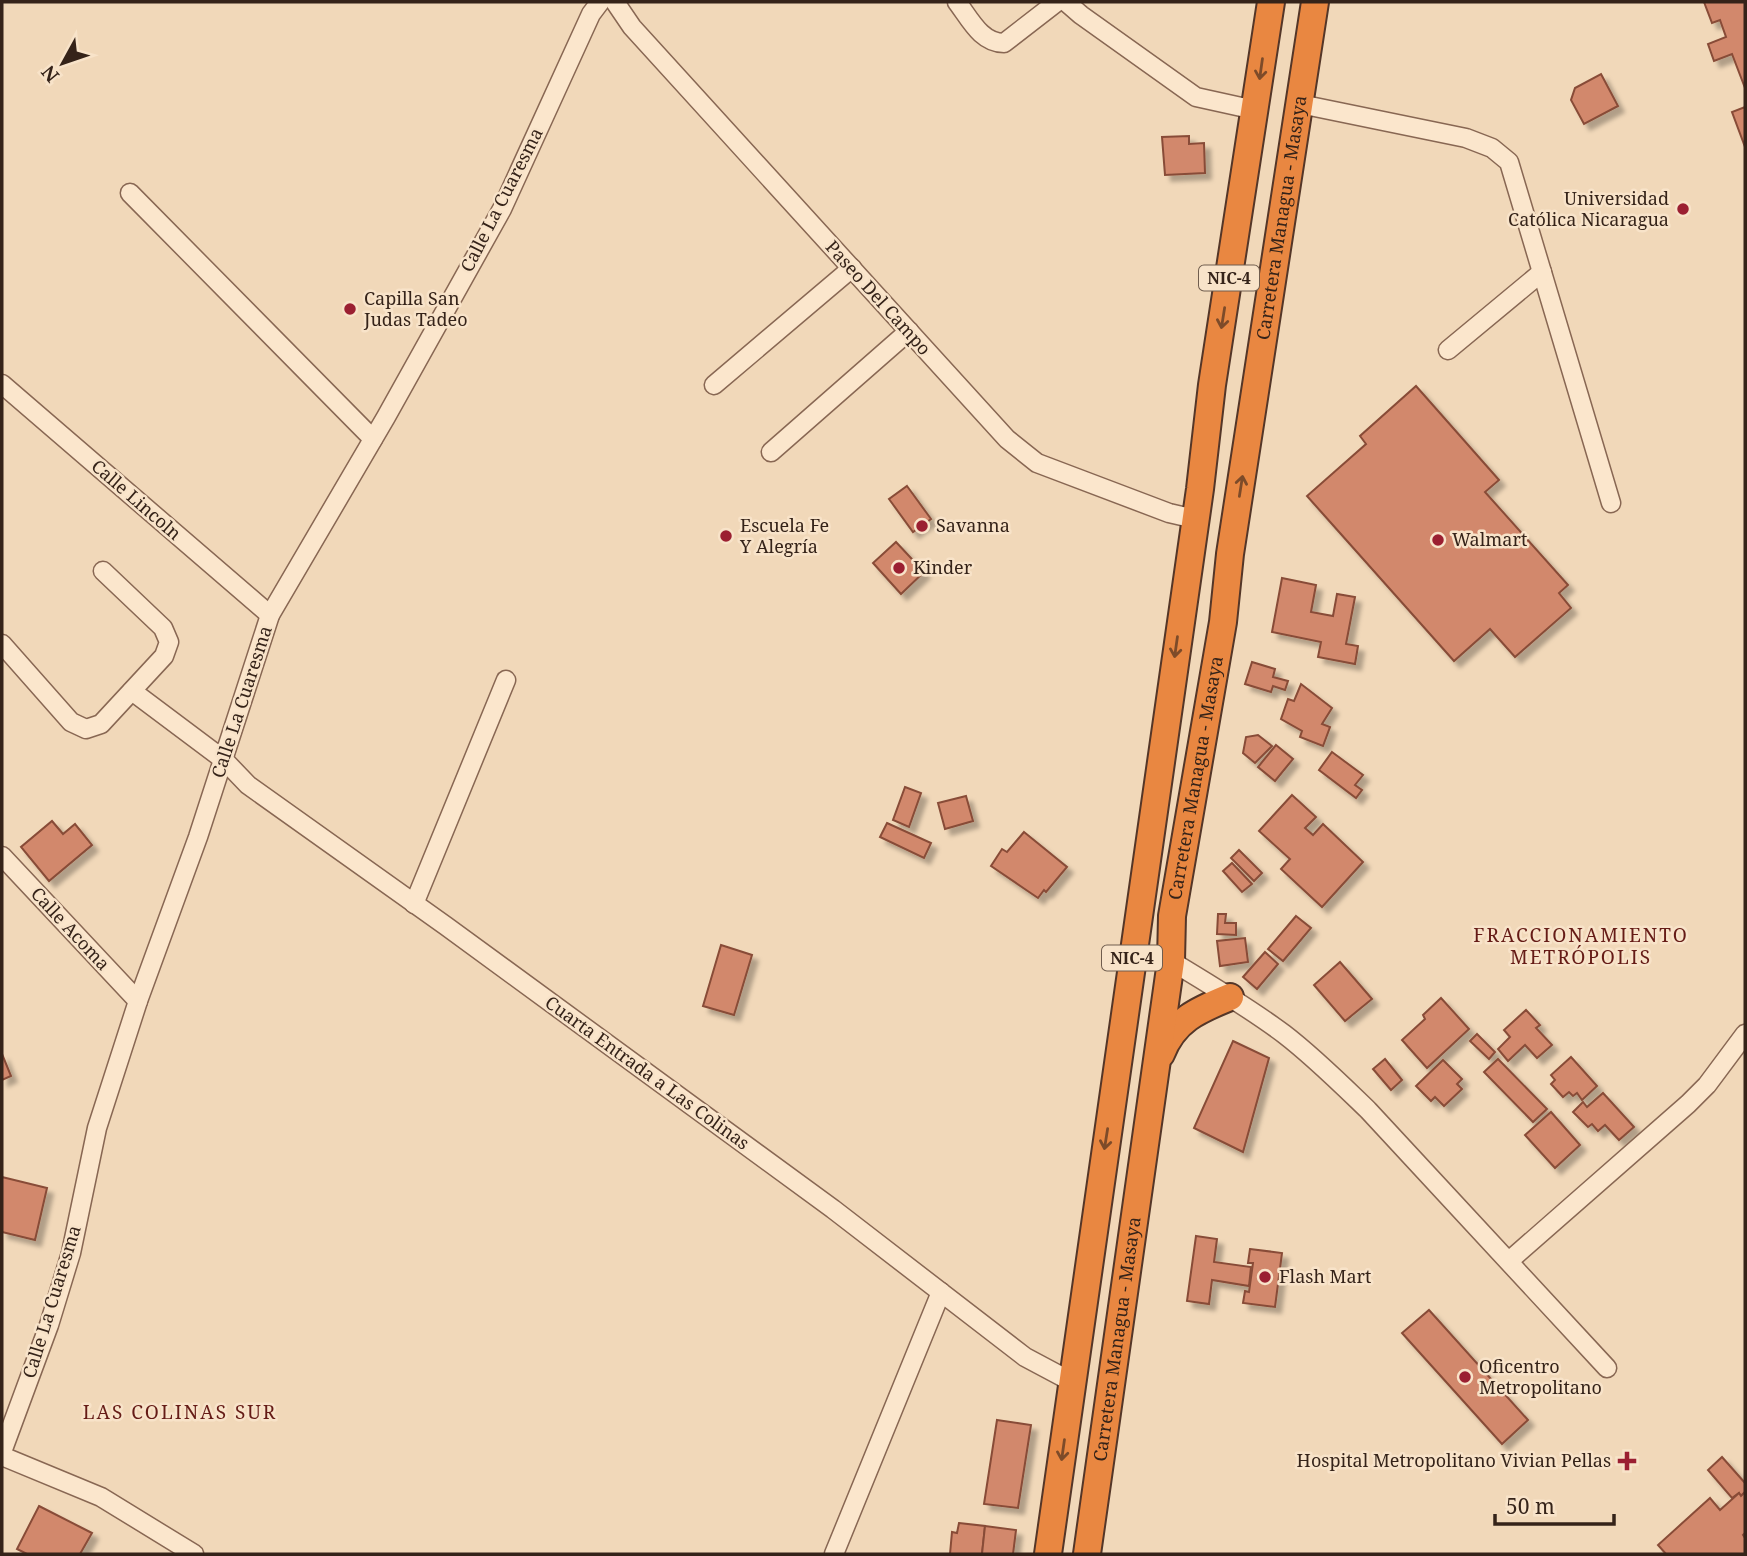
<svg xmlns="http://www.w3.org/2000/svg" width="1747" height="1556" viewBox="0 0 1747 1556" font-family="'Noto Serif',serif">
  <style>
    .building { fill: #d2886c; stroke: #884c37; stroke-width: 2; filter: url(#shadow) }
    .lines { fill: none; stroke-linecap: round; stroke-linejoin: round }
    .minor-casing { stroke: #886753; stroke-width: 21 }
    .highway-casing { stroke: #543628; stroke-width: 30 }
    .minor { stroke: #fbe6cc; stroke-width: 18 }
    .highway { stroke: #e98741; stroke-width: 26 }
    .oneway { stroke: #7d4b29 }
    .poi-dot { fill: #9b1f31; stroke: #f8e3c9; stroke-width: 2.5 }
    .labels { text-anchor: middle; stroke-width: 5; stroke-linejoin: round; paint-order: stroke }
    .shield { fill: #f8e3c9; stroke: #705d4e; stroke-width: 2 }
    .shield-label { font-size: 16px; font-weight: bold; fill: #352319 }
    .poi-label { font-size: 18px; fill: #352319; stroke: #f8e3c9; text-anchor: start }
    .street-label { font-size: 18px; fill: #352319; stroke: #f8e3c9 }
    .neighbourhood-label { font-size: 19px; letter-spacing: 2px; fill: #651b16; stroke: #f8e3c9 }
  </style>
  <defs>
    <filter id="shadow"><feDropShadow dx="6" dy="6" stdDeviation="2" flood-color="#0004"/></filter>
  </defs>
  <rect width="100%" height="100%" fill="#f1d8b9"/>
  <g class="building">
    <path d="M1704,2H1745V88L1732,54L1714,61L1708,44L1726,37L1720,20L1712,23Z"/>
    <path d="M1601,74L1618,106L1584,124L1571,100L1575,88Z"/>
    <path d="M1745,107V147L1732,112Z"/>
    <path d="M1189,136V144L1204,143L1205,173L1165,175L1162,137Z"/>
    <path d="M1416,386L1499,480L1485,492L1568,585L1559,593L1571,608L1515,657L1490,629L1454,661L1307,496L1366,444L1360,436Z"/>
    <path d="M907,486L931,519L913,532L889,499Z"/>
    <path d="M896,542L924,572L901,594L873,563Z"/>
    <path d="M1282,578L1316,585L1311,612L1333,616L1337,594L1355,597L1346,644L1358,646L1355,664L1318,657L1321,642L1272,632Z"/>
    <path d="M1252,662L1275,669L1273,677L1288,681L1285,690L1273,686L1271,692L1245,684Z"/>
    <path d="M1301,684L1332,708L1322,724L1330,727L1323,746L1300,737L1302,731L1281,719L1288,699L1294,701Z"/>
    <path d="M1258,735L1272,746L1255,763L1243,753L1246,737Z"/>
    <path d="M1276,745L1293,759L1275,781L1258,767Z"/>
    <path d="M1332,752L1363,775L1355,785L1362,790L1356,798L1319,770Z"/>
    <path d="M905,787L921,793L909,827L893,820Z"/>
    <path d="M1292,795L1316,817L1305,828L1313,835L1323,824L1363,862L1322,907L1281,869L1290,859L1259,831Z"/>
    <path d="M966,796L973,821L945,829L938,803Z"/>
    <path d="M52,821L63,834L75,824L92,845L49,881L21,847Z"/>
    <path d="M887,823L931,843L924,858L880,837Z"/>
    <path d="M1024,832L1067,867L1046,892L1044,890L1038,898L991,866L1002,849L1007,852Z"/>
    <path d="M1239,850L1262,873L1254,881L1231,858Z"/>
    <path d="M1232,863L1252,884L1242,892L1223,871Z"/>
    <path d="M1218,914H1226L1225,923H1236V935L1217,934Z"/>
    <path d="M1296,916L1311,928L1283,961L1268,949Z"/>
    <path d="M1245,938L1248,962L1220,966L1217,941Z"/>
    <path d="M721,945L752,955L734,1015L703,1006Z"/>
    <path d="M1265,952L1278,964L1257,989L1243,977Z"/>
    <path d="M1340,962L1372,999L1345,1021L1314,985Z"/>
    <path d="M1441,998L1469,1029L1427,1068L1402,1040L1425,1019L1423,1015Z"/>
    <path d="M1526,1010L1540,1025L1536,1028L1552,1045L1537,1058L1525,1045L1508,1061L1498,1049L1510,1037L1504,1030Z"/>
    <path d="M1477,1034L1495,1052L1489,1059L1470,1041Z"/>
    <path d="M1233,1041L1269,1058L1243,1152L1194,1128Z"/>
    <path d="M2,1054L11,1076L2,1080Z"/>
    <path d="M1571,1057L1597,1086L1582,1100L1577,1093L1573,1096L1569,1092L1563,1097L1551,1084L1555,1080L1551,1075Z"/>
    <path d="M1385,1059L1402,1080L1391,1090L1373,1069Z"/>
    <path d="M1498,1059L1547,1109L1533,1122L1484,1072Z"/>
    <path d="M1443,1060L1462,1079L1457,1084L1462,1089L1444,1106L1435,1097L1431,1101L1416,1086Z"/>
    <path d="M1603,1093L1634,1127L1619,1140L1605,1125L1598,1131L1592,1124L1588,1127L1573,1112L1583,1102L1587,1107Z"/>
    <path d="M1551,1112L1580,1145L1555,1168L1525,1135Z"/>
    <path d="M2,1177L47,1188L35,1240L2,1232Z"/>
    <path d="M1196,1236L1217,1239L1214,1262L1251,1267L1249,1286L1212,1280L1209,1304L1187,1301Z"/>
    <path d="M1250,1249L1282,1253L1275,1307L1243,1303L1245,1291L1249,1292L1253,1263H1248Z"/>
    <path d="M1429,1310L1528,1420L1502,1444L1402,1333Z"/>
    <path d="M997,1420L1031,1425L1018,1508L984,1504Z"/>
    <path d="M1722,1457L1745,1483V1492L1741,1496L1739,1493L1732,1498L1708,1470Z"/>
    <path d="M1745,1492V1533L1743,1535L1745,1538V1554H1666L1658,1545L1710,1498L1720,1510L1739,1493L1741,1496Z"/>
    <path d="M39,1506L92,1533L80,1554H27L17,1549Z"/>
    <path d="M959,1523L985,1526L982,1554H950L952,1532L957,1533Z"/>
    <path d="M985,1526L1016,1530L1013,1554H982Z"/>
  </g>
  <g class="lines">
    <g class="minor-casing">
      <g id="minor">
        <path d="M615,2L632,27L1007,439L1037,463L1169,513L1195,519"/>
        <path d="M957,2C970,19 981,43 1004,43L1057,2"/>
        <path d="M1066,2L1081,15L1196,97L1255,110"/>
        <path d="M1300,104L1466,138L1492,148L1509,162L1611,503"/>
        <path d="M130,193L373,439"/>
        <path d="M1448,350L1542,272"/>
        <path d="M2,384L270,615"/>
        <path d="M714,385L852,268"/>
        <path d="M771,452L909,331"/>
        <path d="M2,644L71,722L86,729L101,724L164,656L169,642L163,628L103,571"/>
        <path d="M132,691L224,760L248,785L446,926L833,1209L1025,1357L1072,1382"/>
        <path d="M2,856L138,1001"/>
        <path d="M414,904L506,680"/>
        <path d="M1171,961C1209,984 1248,1007 1284,1034C1314,1057 1341,1084 1368,1110L1607,1368"/>
        <path d="M1509,1261L1688,1104L1707,1085L1745,1034"/>
        <path d="M2,1452L49,1325L71,1253L97,1128L138,1001L198,837L270,615L386,417L502,209L591,14L600,2"/>
        <path d="M2,1456L101,1497L194,1554"/>
        <path d="M834,1554L941,1292"/>
      </g>
    </g>
    <g class="highway-casing">
      <g id="highway">
        <path d="M1161,1054C1174,1020 1198,1010 1230,997"/>
        <path d="M1048,1554L1200,489L1212,385L1271,2"/>
        <path id="s1" d="M1087,1554L1171,961L1172,916L1223,622L1230,554L1315,2"/>
      </g>
    </g>
    <use href="#minor" class="minor"/>
    <use href="#highway" class="highway"/>
  </g>
  <defs><path id="oneway-shaft" d="M-6 0H5M1.5-3L5.5 0L1.5 3" fill="none" stroke-width="1.6" stroke-linecap="round" stroke-linejoin="round" transform="scale(1.75)"/></defs>
  <g class="oneway">
    <use href="#oneway-shaft" transform="translate(1261 69) rotate(98)"/>
    <use href="#oneway-shaft" transform="translate(1223 318) rotate(99)"/>
    <use href="#oneway-shaft" transform="translate(1241 486) rotate(-81)"/>
    <use href="#oneway-shaft" transform="translate(1176 647) rotate(98)"/>
    <use href="#oneway-shaft" transform="translate(1106 1139) rotate(99)"/>
    <use href="#oneway-shaft" transform="translate(1063 1450) rotate(98)"/>
  </g>
  <g class="poi-dot">
    <circle cx="1683" cy="209" r="7"/>
    <circle cx="350" cy="309" r="7"/>
    <circle cx="922" cy="526" r="7"/>
    <circle cx="726" cy="536" r="7"/>
    <circle cx="1438" cy="540" r="7"/>
    <circle cx="899" cy="568" r="7"/>
    <circle cx="1265" cy="1277" r="7"/>
    <circle cx="1465" cy="1377" r="7"/>
    <path d="M1623.5 1450.5h7v7h7v7h-7v7h-7v-7h-7v-7h7z"/>
  </g>
  <g class="labels">
    <g class="shield">
      <rect x="1199" y="265.5" width="60" height="25" rx="5"/>
      <rect x="1102" y="945.5" width="60" height="25" rx="5"/>
    </g>
    <g class="shield-label">
      <text x="1229" y="284">NIC-4</text>
      <text x="1132" y="964">NIC-4</text>
    </g>
    <g class="poi-label">
      <text x="1669" y="205" text-anchor="end">Universidad<tspan x="1669" dy="21">Católica Nicaragua</tspan></text>
      <text x="364" y="305">Capilla San<tspan x="364" dy="21">Judas Tadeo</tspan></text>
      <text x="740" y="532">Escuela Fe<tspan x="740" dy="21">Y Alegría</tspan></text>
      <text x="936" y="532">Savanna</text>
      <text x="1452" y="546">Walmart</text>
      <text x="913" y="574">Kinder</text>
      <text x="1279" y="1283">Flash Mart</text>
      <text x="1479" y="1373">Oficentro<tspan x="1479" dy="21">Metropolitano</tspan></text>
      <text x="1611" y="1467" text-anchor="end">Hospital Metropolitano Vivian Pellas</text>
    </g>
    <g class="street-label">
      <text transform="translate(502 200) rotate(-63)" y="6">Calle La Cuaresma</text>
      <text dy="6" stroke="none"><textPath href="#s1" startOffset="1351">Carretera Managua - Masaya</textPath></text>
      <text transform="translate(878 298) rotate(48)" y="6">Paseo Del Campo</text>
      <text transform="translate(136 500) rotate(41)" y="6">Calle Lincoln</text>
      <text transform="translate(242 702) rotate(-72)" y="6">Calle La Cuaresma</text>
      <text dy="6" stroke="none"><textPath href="#s1" startOffset="784">Carretera Managua - Masaya</textPath></text>
      <text transform="translate(70 929) rotate(47)" y="6">Calle Acoma</text>
      <text transform="translate(647 1073) rotate(36)" y="6">Cuarta Entrada a Las Colinas</text>
      <text transform="translate(52 1302) rotate(-73)" y="6">Calle La Cuaresma</text>
      <text dy="6" stroke="none"><textPath href="#s1" startOffset="217">Carretera Managua - Masaya</textPath></text>
    </g>
    <g class="neighbourhood-label">
      <text x="1581" y="942">FRACCIONAMIENTO<tspan x="1581" dy="22">METRÓPOLIS</tspan></text>
      <text x="180" y="1419">LAS COLINAS SUR</text>
    </g>
  </g>
  <rect width="1747" height="1556" fill="none" stroke="#352319" stroke-width="7"/>
  <g transform="translate(63 63) rotate(230)" stroke="#f8e3c9" stroke-width="5" paint-order="stroke">
  <path d="M0-5L12 26L0 18L-12 26Z" fill="#352319"/>
  <text y="-10" font-size="19" font-weight="bold" text-anchor="middle" fill="#352319">N</text>
  </g>
  <path d="M1495 1514v10h119v-10" fill="none" stroke="#352319" stroke-width="3.5"/>
  <text x="1506" y="1514" font-size="21" fill="#352319" stroke="#f8e3c9" stroke-width="5" paint-order="stroke">50 m</text>
</svg>
